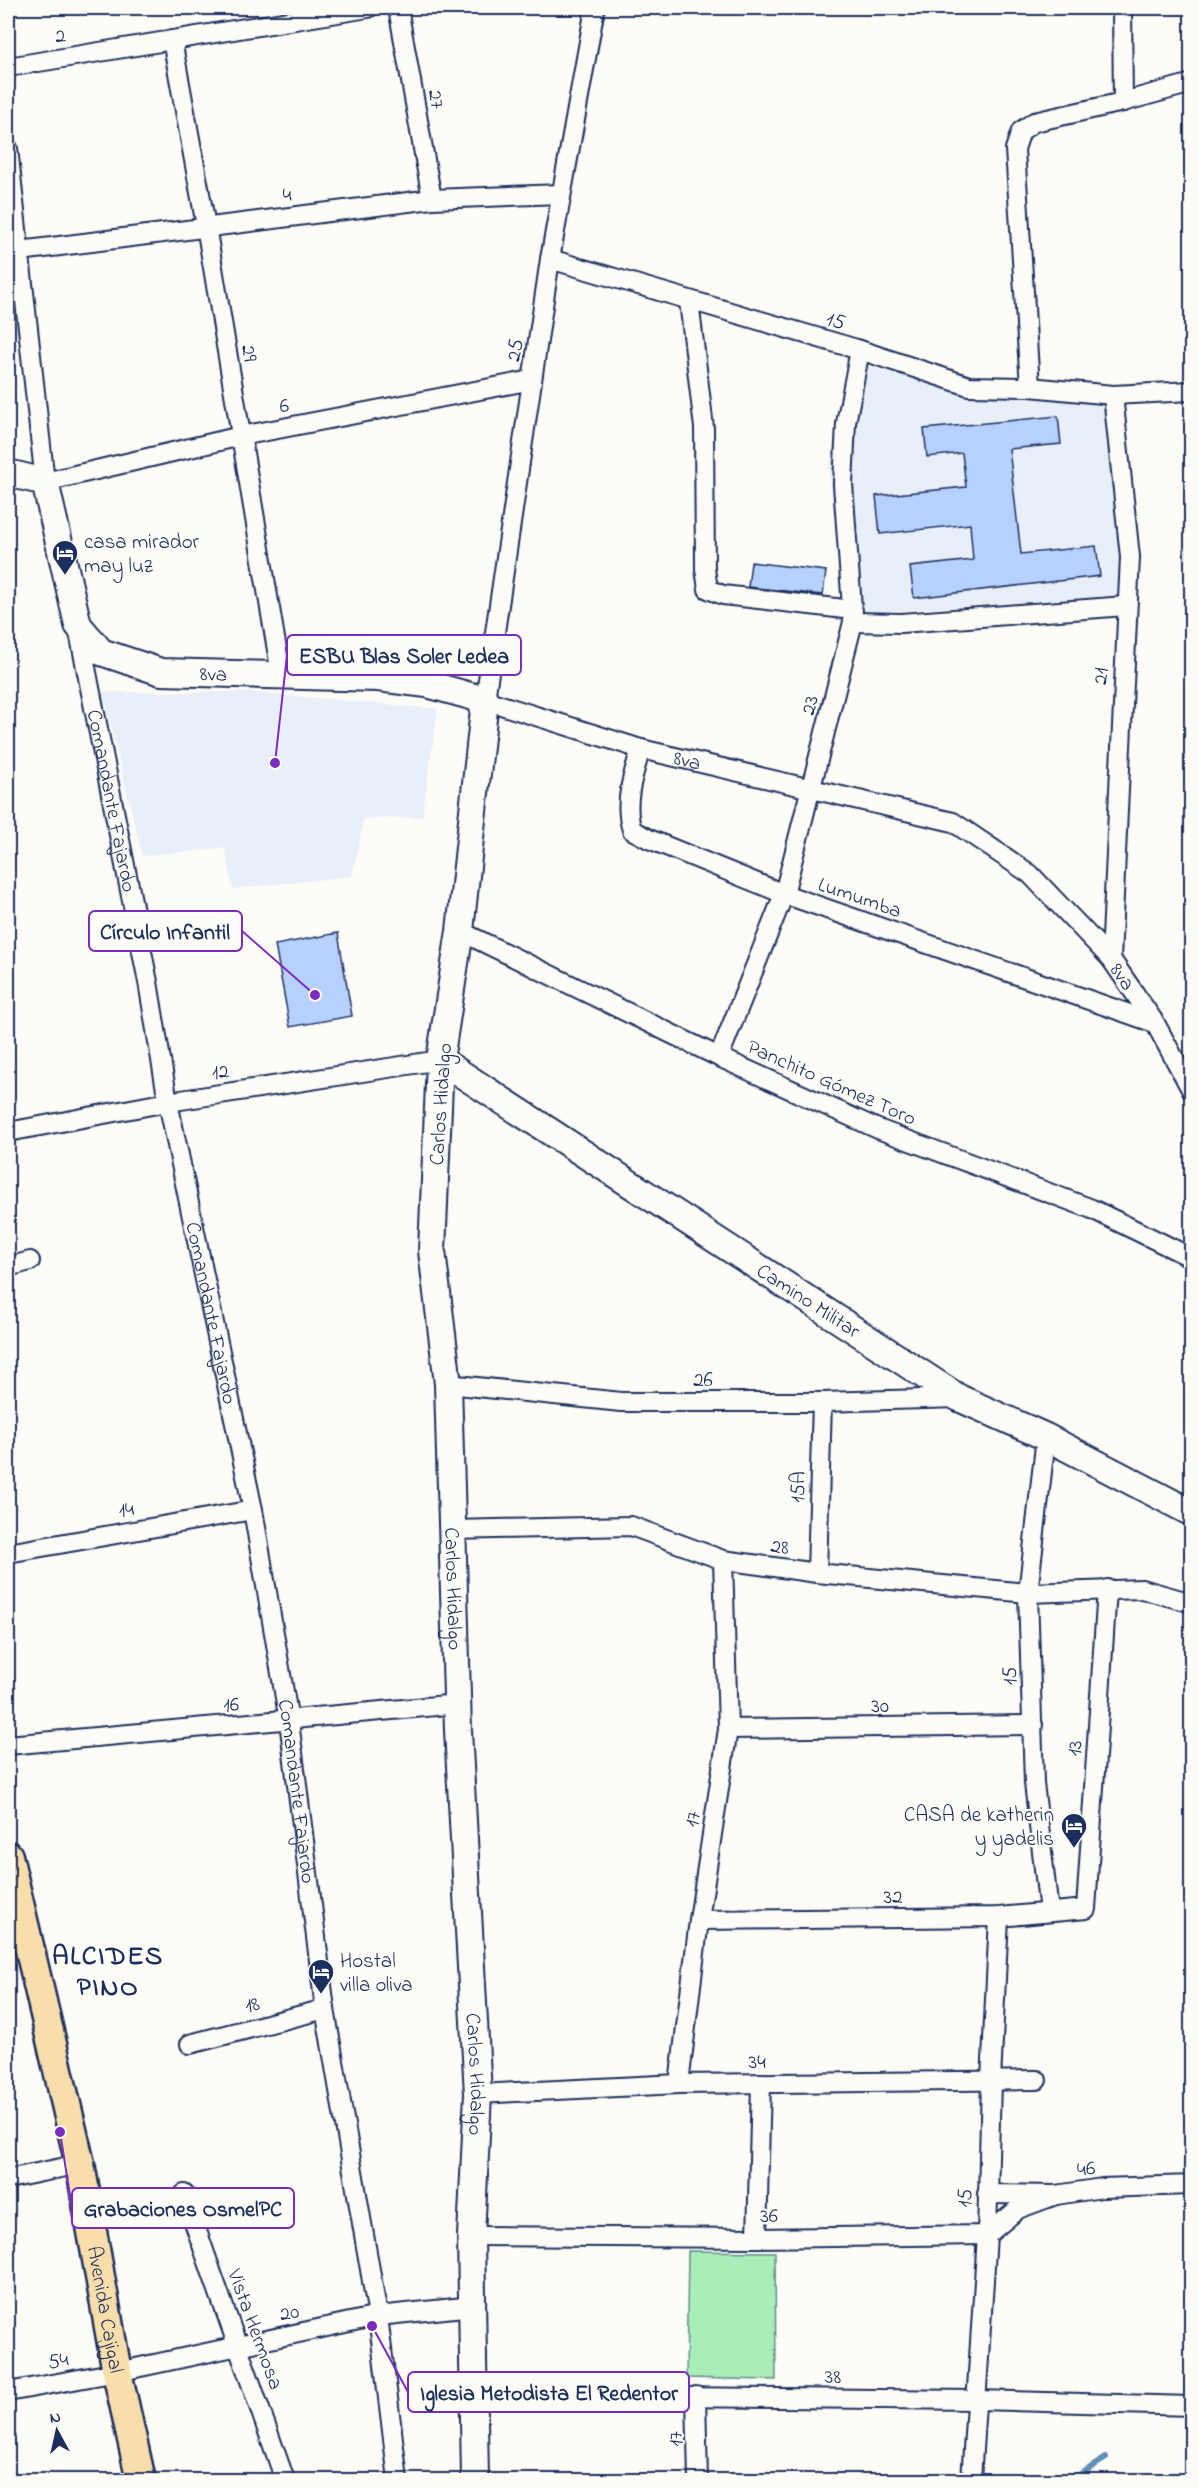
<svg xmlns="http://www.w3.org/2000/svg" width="1199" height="2488" viewBox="0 0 1199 2488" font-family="'Indie Flower',sans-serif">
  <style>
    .built { fill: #e8eff9 }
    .green { fill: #a9edb8; stroke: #628e8b; stroke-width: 1.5 }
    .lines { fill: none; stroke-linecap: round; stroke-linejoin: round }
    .stream { stroke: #6290b7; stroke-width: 6 }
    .building { fill: #b7d1ff; stroke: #1b2f5e; stroke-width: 1.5 }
    .street-casing { stroke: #1b2f5e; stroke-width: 22 }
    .secondary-casing { stroke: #1b2f5e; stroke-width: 30 }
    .primary-casing { stroke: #1b2f5e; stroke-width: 33 }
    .street { stroke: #fdfcf7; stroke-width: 18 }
    .secondary { stroke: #fdfcf7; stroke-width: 26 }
    .primary { stroke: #f9deab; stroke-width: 28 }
    .labels { text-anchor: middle; stroke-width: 4.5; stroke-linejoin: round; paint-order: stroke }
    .street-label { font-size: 21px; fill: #1b2f5e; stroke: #fdfcf7 }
    .poi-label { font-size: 21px; fill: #1b2f5e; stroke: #fdfcf7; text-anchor: start }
    .district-label { font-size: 27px; font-weight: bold; letter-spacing: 1.5px; fill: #1b2f5e; stroke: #fdfcf7 }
    .leader { fill: none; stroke: #7b2cbf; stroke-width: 2 }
    .callout-dot { fill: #7b2cbf; stroke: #fdfcf7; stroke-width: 2 }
    .callout { fill: #fdfcf7; stroke: #7b2cbf; stroke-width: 2 }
    .callout-label { font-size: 22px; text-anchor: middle; font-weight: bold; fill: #1b2f5e }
  </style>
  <rect width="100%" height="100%" fill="#fdfcf7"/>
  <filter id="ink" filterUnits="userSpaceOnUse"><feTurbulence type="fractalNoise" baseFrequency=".0167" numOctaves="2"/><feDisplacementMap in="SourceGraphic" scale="12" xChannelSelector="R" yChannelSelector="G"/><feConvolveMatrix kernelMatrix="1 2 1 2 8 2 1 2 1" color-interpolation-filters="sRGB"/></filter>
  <g filter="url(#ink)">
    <g class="built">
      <path d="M850,362L970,392L1107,401L1124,555V595L844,615L829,469Z"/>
      <path d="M103,692H246L438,709L422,817L364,819L352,876L233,889L225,848L142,856Z"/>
    </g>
    <g class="green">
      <path d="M1186,419H1192L1191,676H1190Z"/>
      <path d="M688,2251L775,2252L776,2380L686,2378Z"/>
    </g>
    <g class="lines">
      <path class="stream" d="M1071,2480L1106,2458"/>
    </g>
    <g class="building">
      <path d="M1058,416L1061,444L1009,449L1021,554L1096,546L1100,576L914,598L910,567L973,560L970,524L880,534L876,496L966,487L962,453L927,457L924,429Z"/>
      <path d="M751,562L826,571L823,595L748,587Z"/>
      <path d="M338,933L352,1016L290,1027L275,945Z"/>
    </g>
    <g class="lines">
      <g class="street-casing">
        <g id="street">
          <path d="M398,8L432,199"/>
          <path id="s1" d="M595,8L550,259L485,700L641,749L953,822L1030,874L1111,959L1155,1023L1192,1091"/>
          <path d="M1122,8L1123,102"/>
          <path d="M172,40L206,226L281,674"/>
          <path d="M8,67L368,8"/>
          <path d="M8,148L45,482L241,436L532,380"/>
          <path d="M20,251L432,199L561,194"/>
          <path d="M550,259L860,350L969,386L1030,387L1113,395L1192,391"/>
          <path d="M689,301L704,428L705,569L708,589L723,595L853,610"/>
          <path d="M1030,387L1015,149L1021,131L1034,122L1123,102L1192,83"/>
          <path d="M853,622L901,623L1126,606"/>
          <path id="s2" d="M78,627L148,982L168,1102L253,1510L289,1721L325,2009L378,2316L398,2480"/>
          <path d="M641,749C633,774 623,804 632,830L649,839L784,894L1155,1023"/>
          <path d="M460,931L719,1057L878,1129L1092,1209L1192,1258"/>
          <path d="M1111,959L1130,557L1113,395"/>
          <path d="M719,1057L784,894L853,622L843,484L846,423L860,350"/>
          <path d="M8,1132L168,1102L440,1060"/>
          <path d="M8,1267L30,1261"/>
          <path d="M448,1384L621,1402H822L959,1398"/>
          <path d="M1046,1437L1028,1593L1034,1783L1049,1912"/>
          <path d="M452,1530L631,1526L723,1560L817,1573L1028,1593L1142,1589L1192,1603"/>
          <path d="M8,1553L253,1510"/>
          <path d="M817,1573L822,1402"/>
          <path d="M728,1729L1033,1725"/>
          <path d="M8,1745L458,1704"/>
          <path d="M699,1920L999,1917L1086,1909L1107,1589"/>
          <path d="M190,2044L325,2009"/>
          <path d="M679,2084L699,1920L728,1729L723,1560"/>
          <path d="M478,2094L679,2084L1037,2080"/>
          <path d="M8,2179L80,2164"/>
          <path d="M184,2194L285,2480"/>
          <path d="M987,2194L1056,2195L1102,2188L1192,2185"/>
          <path d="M471,2236L757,2238L987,2235L1018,2209L1056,2195"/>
          <path d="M757,2238L761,2083"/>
          <path d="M8,2392L117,2372L378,2316L473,2306"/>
          <path d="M475,2395L976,2400L1192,2406"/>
          <path d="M696,2396L698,2480"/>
          <path d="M971,2480L987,2235L991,2081L999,1917"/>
        </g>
      </g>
      <g class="secondary-casing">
        <g id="secondary">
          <path id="s3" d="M8,473L45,482L78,625L101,652L161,672L378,678L427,684L485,700L460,931L440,1060L432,1251L448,1384L458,1730L478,2094L471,2236L475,2480"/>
          <path id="s4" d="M440,1060L959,1398L1046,1437L1192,1513"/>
        </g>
      </g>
      <g class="primary-casing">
        <g id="primary">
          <path id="s5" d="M8,1856L80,2164L117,2372L141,2480"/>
        </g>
      </g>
      <use href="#street" class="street"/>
      <use href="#secondary" class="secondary"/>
      <use href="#primary" class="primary"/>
    </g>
  </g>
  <defs>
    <g id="hotel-pin" transform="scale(1.35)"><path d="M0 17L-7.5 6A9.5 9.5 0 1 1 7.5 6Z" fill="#1b2f5e" stroke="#fdfcf7"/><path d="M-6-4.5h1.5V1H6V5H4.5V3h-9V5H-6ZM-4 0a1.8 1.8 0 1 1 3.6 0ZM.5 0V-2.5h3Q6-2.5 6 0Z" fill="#fff"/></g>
  </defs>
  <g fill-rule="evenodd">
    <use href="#hotel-pin" x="65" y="553"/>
    <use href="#hotel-pin" x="1074" y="1826"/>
    <use href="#hotel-pin" x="321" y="1972"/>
  </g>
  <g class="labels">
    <g class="street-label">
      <text transform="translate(60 35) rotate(-9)" y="7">2</text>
      <text transform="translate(437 99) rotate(80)" y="7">27</text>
      <text transform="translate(287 194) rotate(-7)" y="7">4</text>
      <text transform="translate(836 320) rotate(16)" y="7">15</text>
      <text transform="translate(514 350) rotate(-81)" y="7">25</text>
      <text transform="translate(250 353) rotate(80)" y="7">29</text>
      <text transform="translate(284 405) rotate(-11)" y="7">6</text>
      <text dy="7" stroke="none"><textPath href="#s3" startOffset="336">8va</textPath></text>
      <text transform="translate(1100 676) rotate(-87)" y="7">21</text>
      <text transform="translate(809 705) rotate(-76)" y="7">23</text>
      <text dy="7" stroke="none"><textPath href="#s1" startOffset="912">8va</textPath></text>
      <text dy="7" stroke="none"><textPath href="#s2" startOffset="177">Comandante Fajardo</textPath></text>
      <text transform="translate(860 897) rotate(19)" y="7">Lumumba</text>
      <text dy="7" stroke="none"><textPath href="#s1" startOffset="1416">8va</textPath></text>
      <text transform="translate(220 1071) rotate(-9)" y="7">12</text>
      <text transform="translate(832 1082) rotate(24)" y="7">Panchito Gómez Toro</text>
      <text transform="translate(440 1104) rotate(-86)" y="7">Carlos Hidalgo</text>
      <text dy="7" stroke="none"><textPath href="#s4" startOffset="440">Camino Militar</textPath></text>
      <text dy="7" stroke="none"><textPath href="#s2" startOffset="699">Comandante Fajardo</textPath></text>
      <text x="703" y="1386">26</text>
      <text transform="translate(797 1487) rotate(-88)" y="7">15A</text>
      <text transform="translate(126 1509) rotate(-10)" y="7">14</text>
      <text transform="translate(780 1546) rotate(8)" y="7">28</text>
      <text dy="7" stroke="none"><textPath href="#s3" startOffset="1503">Carlos Hidalgo</textPath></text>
      <text transform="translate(1009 1676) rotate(-92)" y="7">15</text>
      <text transform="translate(231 1704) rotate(-5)" y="7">16</text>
      <text transform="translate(880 1705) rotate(-1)" y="7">30</text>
      <text transform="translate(1074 1748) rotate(-86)" y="7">13</text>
      <text dy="7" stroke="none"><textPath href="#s2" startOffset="1185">Comandante Fajardo</textPath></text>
      <text transform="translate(692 1819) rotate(-81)" y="7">17</text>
      <text transform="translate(893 1896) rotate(-1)" y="7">32</text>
      <text transform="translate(252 2004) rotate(-14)" y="7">18</text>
      <text transform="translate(757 2061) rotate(-1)" y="7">34</text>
      <text dy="7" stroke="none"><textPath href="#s3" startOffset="1989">Carlos Hidalgo</textPath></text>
      <text transform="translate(1086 2168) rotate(-8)" y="7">46</text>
      <text transform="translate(964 2198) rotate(-89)" y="7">15</text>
      <text transform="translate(769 2215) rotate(-1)" y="7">36</text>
      <text dy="7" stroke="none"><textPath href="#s5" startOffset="464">Avenida Cajigal</textPath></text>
      <text transform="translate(289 2312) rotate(-12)" y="7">20</text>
      <text transform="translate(256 2329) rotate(70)" y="7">Vista Hermosa</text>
      <text transform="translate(58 2360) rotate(-10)" y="7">54</text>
      <text transform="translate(833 2376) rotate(1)" y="7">38</text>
      <text transform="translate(675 2439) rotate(-91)" y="7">17</text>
    </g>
    <g class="poi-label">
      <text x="84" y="548">casa mirador<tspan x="84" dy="24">may luz</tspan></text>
      <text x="1054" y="1821" text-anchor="end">CASA de katherin<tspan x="1054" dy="24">y yadelis</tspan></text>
      <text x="340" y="1967">Hostal<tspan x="340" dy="24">villa oliva</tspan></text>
    </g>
    <g class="district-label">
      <text x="108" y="1964">ALCIDES<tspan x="108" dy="31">PINO</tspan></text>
    </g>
  </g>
  <path class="leader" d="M275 763L287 655M315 995L242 931M60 2132L72 2208M372 2326L408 2392"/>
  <g class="callout-dot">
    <circle cx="275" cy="763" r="6"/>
    <circle cx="315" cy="995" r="6"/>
    <circle cx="60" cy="2132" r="6"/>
    <circle cx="372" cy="2326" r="6"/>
  </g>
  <g class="callout">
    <rect x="287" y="635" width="234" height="40" rx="6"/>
    <rect x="89" y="911" width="153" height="40" rx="6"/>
    <rect x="72" y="2188" width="222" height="40" rx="6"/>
    <rect x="408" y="2372" width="281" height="40" rx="6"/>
  </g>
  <g class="callout-label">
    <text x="404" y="663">ESBU Blas Soler Ledea</text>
    <text x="165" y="939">Círculo Infantil</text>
    <text x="183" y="2216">Grabaciones OsmelPC</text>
    <text x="549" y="2400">Iglesia Metodista El Redentor</text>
  </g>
  <rect width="1199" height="2488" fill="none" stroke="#fdfcf7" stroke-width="30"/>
  <rect x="15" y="15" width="1169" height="2458" fill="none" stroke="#1b2f5e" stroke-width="2" filter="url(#ink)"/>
  <g transform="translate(57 2431) rotate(352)" stroke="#fdfcf7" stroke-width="4.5" paint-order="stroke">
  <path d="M0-4.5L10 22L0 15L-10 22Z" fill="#1b2f5e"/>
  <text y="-9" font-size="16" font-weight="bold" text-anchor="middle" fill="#1b2f5e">N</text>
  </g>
</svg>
